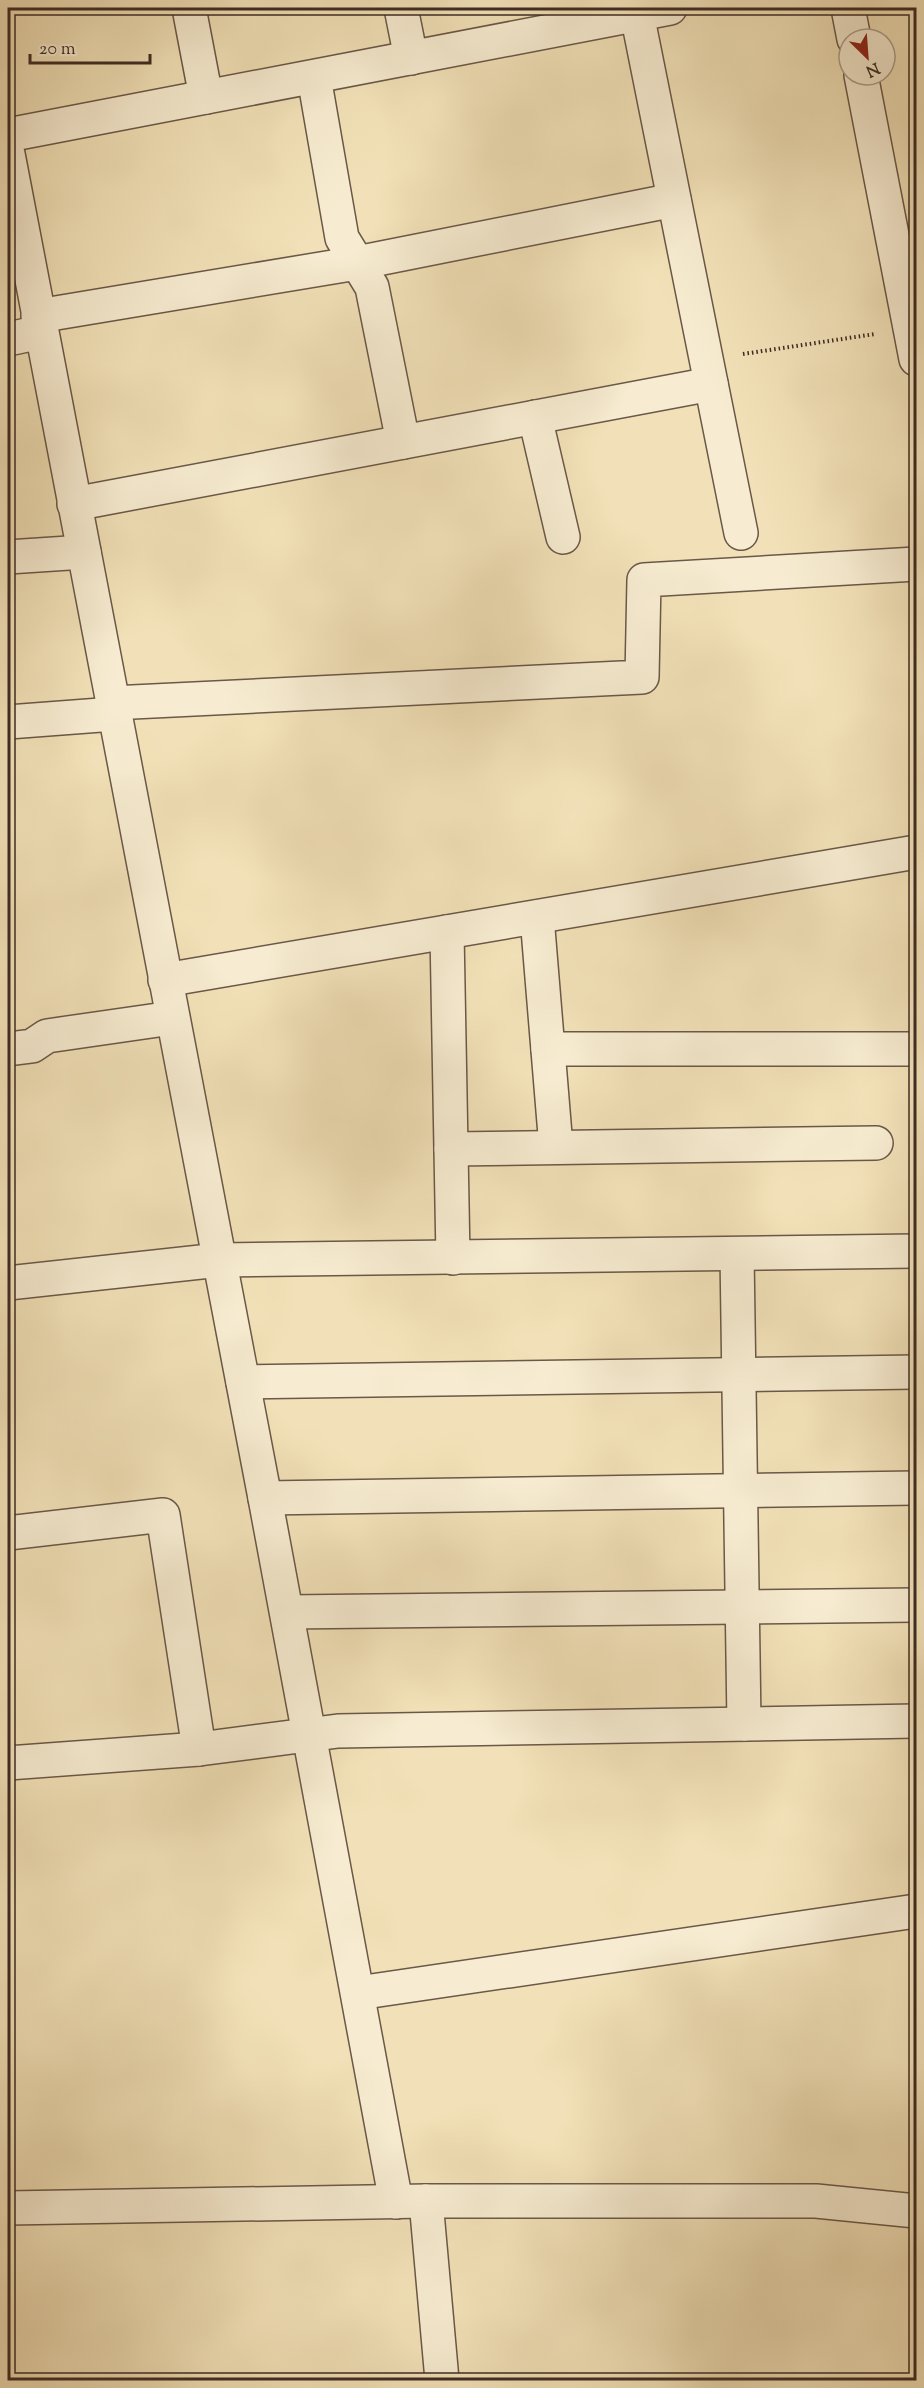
<svg xmlns="http://www.w3.org/2000/svg" width="924" height="2388" viewBox="0 0 924 2388" font-family="'Sorts Mill Goudy',serif">
  <style>
    .lines { fill: none; stroke-linecap: round; stroke-linejoin: round }
    .minor-casing { stroke: #6a5848; stroke-width: 36 }
    .path { stroke: #3d2b23; stroke-width: 4; stroke-dasharray: 1.5 3; stroke-linecap: butt }
    .minor { stroke: #f7ecd1; stroke-width: 33 }
  </style>
  <rect width="100%" height="100%" fill="#f2e1b8"/>
  <filter id="stains"><feTurbulence type="fractalNoise" baseFrequency=".00333" numOctaves="4"/><feColorMatrix values="0 0 0 0 .2 0 0 0 0 .09 0 0 0 0 .02 0 0 0 .5 -.17"/></filter>
  <radialGradient id="worn" r=".72"><stop offset=".6" stop-color="#630" stop-opacity="0"/><stop offset="1" stop-color="#630" stop-opacity=".3"/></radialGradient>
  <g class="lines">
    <g class="minor-casing">
      <g id="minor">
        <path d="M189,8L206,97"/>
        <path d="M401,8L411,58"/>
        <path d="M848,8L854,39"/>
        <path d="M637,14L741,533"/>
        <path d="M861,75L916,359"/>
        <path d="M314,77L342,238L372,287L403,442"/>
        <path d="M8,135L670,8"/>
        <path d="M8,154L265,1498L396,2202"/>
        <path d="M38,316L357,263L674,200"/>
        <path d="M8,339L41,332"/>
        <path d="M535,417L563,537"/>
        <path d="M74,504L711,384"/>
        <path d="M8,557L84,552"/>
        <path d="M112,703L642,677L644,580L916,564"/>
        <path d="M8,722L114,714"/>
        <path d="M537,917L556,1147"/>
        <path d="M447,932L453,1258"/>
        <path d="M165,980L916,852"/>
        <path d="M8,1049L32,1046L47,1036L172,1018"/>
        <path d="M548,1049H916"/>
        <path d="M451,1149L876,1143"/>
        <path d="M737,1254L744,1724"/>
        <path d="M8,1283L219,1260L916,1251"/>
        <path d="M243,1382L916,1372"/>
        <path d="M265,1498L916,1488"/>
        <path d="M8,1533L163,1515L199,1749"/>
        <path d="M287,1612L916,1605"/>
        <path d="M8,1763L199,1749L338,1731L916,1721"/>
        <path d="M358,1993L916,1911"/>
        <path d="M426,2201L442,2380"/>
        <path d="M8,2208L426,2201H816L916,2211"/>
      </g>
    </g>
    <path class="path" d="M743,354L875,334"/>
    <use href="#minor" class="minor"/>
  </g>
  <rect width="924" height="2388" fill="none" stroke="#f2e1b8" stroke-width="30"/>
  <rect x="9" y="9" width="906" height="2370" fill="none" stroke="#3d2b23" stroke-width="3"/>
  <rect x="15" y="15" width="894" height="2358" fill="none" stroke="#3d2b23" stroke-width="1.5"/>
  <g transform="translate(867 57) rotate(155)"><circle r="28" fill="#f7ecd1" stroke="#ad9f8b" stroke-width="1.5"/>
  <path d="M0-4.5L10 22L0 15L-10 22Z" fill="#8f2418"/>
  <text y="-9" font-size="16" font-weight="bold" text-anchor="middle" fill="#3d2b23">N</text>
  </g>
  <path d="M30 54v9h120v-9" fill="none" stroke="#3d2b23" stroke-width="3"/>
  <text x="39" y="54" font-size="18" fill="#3d2b23" stroke="#f7ecd1" stroke-width="4.5" paint-order="stroke">20 m</text>
  <rect width="100%" height="100%" filter="url(#stains)"/>
  <rect width="100%" height="100%" fill="url(#worn)"/>
</svg>
